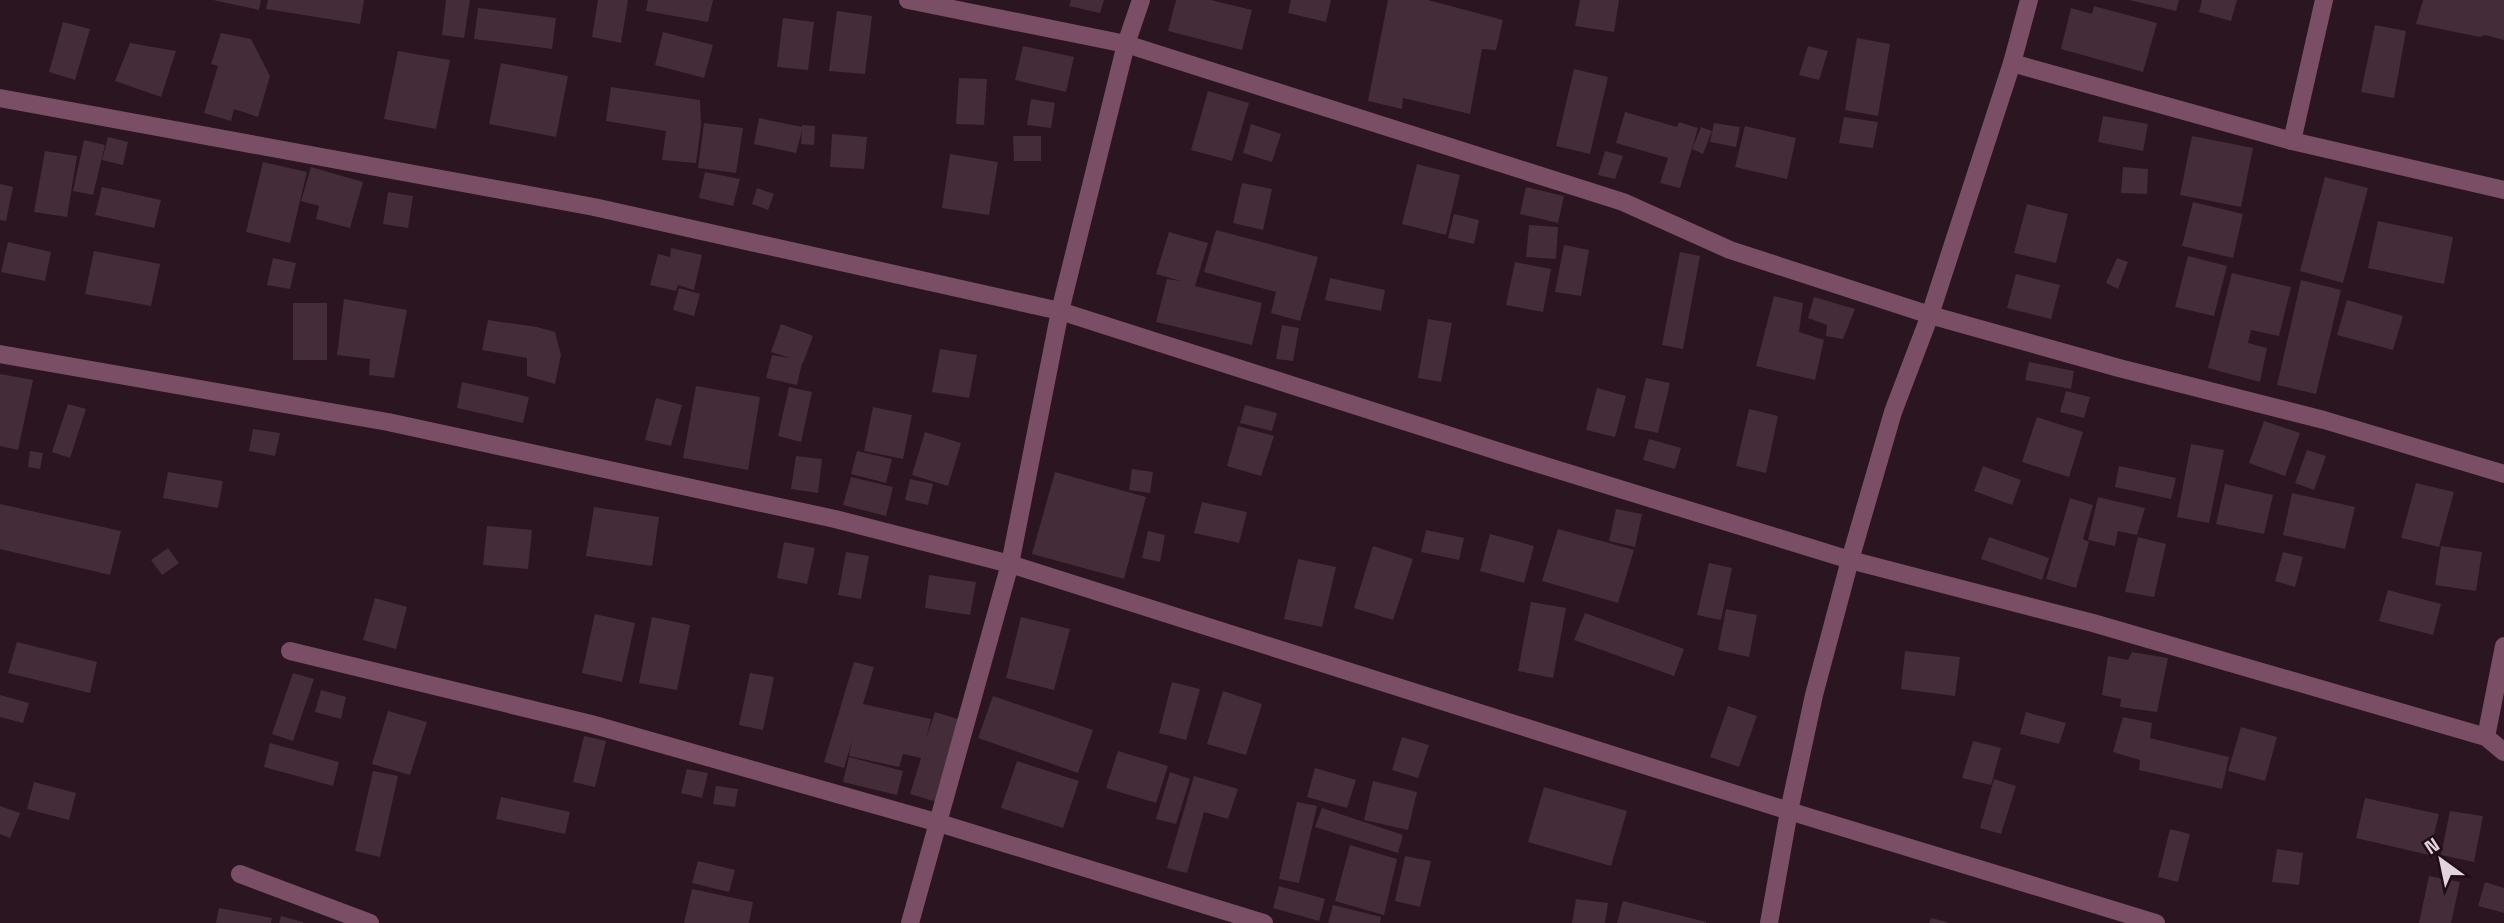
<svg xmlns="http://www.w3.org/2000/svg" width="2504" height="923" viewBox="0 0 2504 923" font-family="'Space Grotesk',sans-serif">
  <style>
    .building { fill: #442c38 }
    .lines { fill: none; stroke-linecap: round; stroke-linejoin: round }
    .minor { stroke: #7a4e64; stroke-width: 18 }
  </style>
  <rect width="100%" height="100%" fill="#2a1520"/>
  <g class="building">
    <path d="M213,0H261L259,10Z"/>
    <path d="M268,0H364L360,24L266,9Z"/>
    <path d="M446,0H470L464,38L442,35Z"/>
    <path d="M598,0H628L621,43L592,37Z"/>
    <path d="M648,0H713L708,22L646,11Z"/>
    <path d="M1071,0H1104L1100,13L1069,6Z"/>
    <path d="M1176,0H1211L1252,10L1242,50L1168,31Z"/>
    <path d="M1291,0H1331L1326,22L1288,13Z"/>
    <path d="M1388,0H1428L1503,20L1496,50L1482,49L1470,114L1403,98L1402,109L1368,101Z"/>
    <path d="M1580,0H1619L1614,32L1575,26Z"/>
    <path d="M2129,0H2179L2176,11Z"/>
    <path d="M2202,0H2237L2231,21L2199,12Z"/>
    <path d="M2423,0H2504V40L2485,35L2480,37L2416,24Z"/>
    <path d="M2094,6L2157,23L2143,72L2061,49L2071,8L2092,14Z"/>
    <path d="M478,8L556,18L552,49L474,39Z"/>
    <path d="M837,11L872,16L865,74L829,71Z"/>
    <path d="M783,18L814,22L808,70L777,67Z"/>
    <path d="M63,22L90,29L75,80L49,72Z"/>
    <path d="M2375,25L2406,31L2394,98L2361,92Z"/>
    <path d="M663,32L713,45L704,78L655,65Z"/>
    <path d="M221,33L251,39L270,76L258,117L234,109L231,121L204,113L218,66L211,64Z"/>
    <path d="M1857,38L1890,44L1878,116L1845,110Z"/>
    <path d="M130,43L176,51L161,97L115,81Z"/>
    <path d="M1023,46L1074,57L1066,92L1015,80Z"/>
    <path d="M1808,46L1828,51L1819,80L1799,75Z"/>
    <path d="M398,51L450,60L436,129L384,119Z"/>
    <path d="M501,63L568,76L556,137L489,124Z"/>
    <path d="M1574,69L1608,77L1590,154L1556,146Z"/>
    <path d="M959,78L987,79L984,125L956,124Z"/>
    <path d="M611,87L700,100L701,126L696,163L662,160L666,131L606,121Z"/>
    <path d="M1208,91L1249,103L1232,161L1191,150Z"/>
    <path d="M1031,99L1055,103L1051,128L1027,125Z"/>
    <path d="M1625,112L1677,127L1679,122L1698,128L1680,188L1660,183L1668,158L1616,143Z"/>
    <path d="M2103,116L2148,124L2143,151L2098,142Z"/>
    <path d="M1844,117L1878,122L1873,148L1839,143Z"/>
    <path d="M759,118L802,127V125L815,126L814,145L801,144L802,131L796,153L754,144Z"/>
    <path d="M704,123L743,128L736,173L698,168Z"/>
    <path d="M1714,123L1740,127L1736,147L1710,142Z"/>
    <path d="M1251,124L1281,134L1272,162L1243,153Z"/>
    <path d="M1745,126L1796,138L1787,179L1735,167Z"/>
    <path d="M1701,127L1712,131L1703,154L1692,149Z"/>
    <path d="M832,134L867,137L864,169L830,167Z"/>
    <path d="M1013,136H1041V161H1014Z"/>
    <path d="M2192,136L2253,148L2241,207L2180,195Z"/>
    <path d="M108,137L128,142L123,165L102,160Z"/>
    <path d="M84,140L105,145L93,195L73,191Z"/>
    <path d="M45,151L77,156L67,217L34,212Z"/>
    <path d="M1605,151L1623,156L1615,179L1598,175Z"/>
    <path d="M950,154L998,162L989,215L942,208Z"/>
    <path d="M263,162L307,172L290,243L246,232Z"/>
    <path d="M1417,164L1460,175L1446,235L1402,224Z"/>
    <path d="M311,167L363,182L350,228L316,219L319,206L301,201Z"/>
    <path d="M2123,167L2148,169L2147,194L2121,193Z"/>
    <path d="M705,172L740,179L733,206L699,198Z"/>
    <path d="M2325,177L2368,188L2343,283L2300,271Z"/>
    <path d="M1242,183L1272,189L1263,230L1233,223Z"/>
    <path d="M0,184L13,187L6,221L0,220Z"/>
    <path d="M102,187L161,200L154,228L95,215Z"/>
    <path d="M1526,187L1564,196L1558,223L1520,214Z"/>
    <path d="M757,188L774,194L768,210L752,204Z"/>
    <path d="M388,192L413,196L408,228L383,224Z"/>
    <path d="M2193,202L2243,214L2233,258L2182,246Z"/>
    <path d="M2027,204L2068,214L2056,263L2014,253Z"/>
    <path d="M1454,214L1479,220L1474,244L1448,238Z"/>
    <path d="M2378,221L2453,237L2444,284L2368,268Z"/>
    <path d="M1529,225L1558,227L1556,259L1526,257Z"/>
    <path d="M1216,230L1318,257L1300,321L1271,313L1276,292L1204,272Z"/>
    <path d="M1169,232L1208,243L1195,286L1262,303L1252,345L1156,322L1167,279L1181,281L1156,274Z"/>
    <path d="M8,242L51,252L45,281L1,272Z"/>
    <path d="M1564,245L1589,250L1581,296L1555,292Z"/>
    <path d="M671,248L702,255L694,290L678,285L676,291L650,285L658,254L670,257Z"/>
    <path d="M94,251L160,264L151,306L85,294Z"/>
    <path d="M1680,252L1700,256L1683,349L1662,345Z"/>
    <path d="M2188,256L2227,266L2214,316L2175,307Z"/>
    <path d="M273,258L296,263L290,289L267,285Z"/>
    <path d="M2117,258L2128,262L2118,289L2106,283Z"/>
    <path d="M1515,262L1551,269L1543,312L1506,305Z"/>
    <path d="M2232,273L2291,287L2279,336L2251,330L2248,343L2267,348L2260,382L2208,368Z"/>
    <path d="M2016,274L2060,285L2051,319L2007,308Z"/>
    <path d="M1330,278L1385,290L1381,311L1325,300Z"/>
    <path d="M2301,280L2341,290L2316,394L2277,385Z"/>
    <path d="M679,288L700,294L694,316L673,310Z"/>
    <path d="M1774,296L1803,303L1799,332L1824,340L1815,380L1756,366Z"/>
    <path d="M1814,297L1855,309L1843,339L1826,336L1827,325L1808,318Z"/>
    <path d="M344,299L407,310L394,378L369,375L370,359L337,355Z"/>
    <path d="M2347,300L2403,316L2393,350L2337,335Z"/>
    <rect x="293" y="303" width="34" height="57"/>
    <path d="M1428,319L1452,323L1441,382L1418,378Z"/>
    <path d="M488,320L537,327L555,332L561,355L555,384L527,376V358L482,350Z"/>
    <path d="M781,324L813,336L803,363H802L797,385L766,378L772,355L790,358L771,352Z"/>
    <path d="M1282,325L1299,328L1293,361L1276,359Z"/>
    <path d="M940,349L977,355L969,398L932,392Z"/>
    <path d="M2029,362L2074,371L2071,389L2025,380Z"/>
    <path d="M0,374L33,380L18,450L0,446Z"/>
    <path d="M1646,378L1670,383L1658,433L1634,428Z"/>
    <path d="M462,382L529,397L523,423L457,408Z"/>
    <path d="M696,386L760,397L748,470L683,458Z"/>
    <path d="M789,387L812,392L801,442L778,436Z"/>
    <path d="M1597,388L1626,396L1615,437L1586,430Z"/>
    <path d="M2066,391L2090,397L2084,418L2060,412Z"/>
    <path d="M656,398L682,405L671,446L645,440Z"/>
    <path d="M68,404L86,409L70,458L52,452Z"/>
    <path d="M1245,405L1277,413L1272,431L1240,423Z"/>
    <path d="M873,407L912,415L903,459L864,451Z"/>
    <path d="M1749,409L1778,416L1766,473L1736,466Z"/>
    <path d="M2037,417L2083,432L2069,477L2022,462Z"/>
    <path d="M2264,421L2300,433L2285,476L2249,463Z"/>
    <path d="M1238,426L1274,436L1261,476L1227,466Z"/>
    <path d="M253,429L280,433L275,456L249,451Z"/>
    <path d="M925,432L961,443L948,486L912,475Z"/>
    <path d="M1649,439L1681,448L1675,469L1643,460Z"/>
    <path d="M2191,444L2224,450L2209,523L2177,517Z"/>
    <path d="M2307,450L2326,456L2314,490L2295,483Z"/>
    <path d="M30,451L43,453L40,469L28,467Z"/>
    <path d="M857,451L892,459L886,483L851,474Z"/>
    <path d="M796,456L822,459L818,493L791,489Z"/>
    <path d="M1983,466L2021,480L2012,505L1974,491Z"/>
    <path d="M2119,466L2176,478L2171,499L2115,487Z"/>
    <path d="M1132,469L1153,472L1150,493L1129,490Z"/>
    <path d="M168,472L223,481L218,508L163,498Z"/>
    <path d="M1055,472L1146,497L1124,579L1032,554Z"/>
    <path d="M851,477L893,487L886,516L843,505Z"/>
    <path d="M910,479L933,484L928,505L905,500Z"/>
    <path d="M2416,483L2454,492L2439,547L2401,538Z"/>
    <path d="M2225,484L2273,495L2264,534L2216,524Z"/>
    <path d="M2292,493L2355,507L2345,549L2283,535Z"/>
    <path d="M2098,497L2145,508L2137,535L2118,531L2115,546L2088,540Z"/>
    <path d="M2070,498L2093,505L2083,539L2089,542L2076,588L2046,579Z"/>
    <path d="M1202,502L1247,512L1239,543L1194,533Z"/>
    <path d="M0,504L121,531L110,575L0,549Z"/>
    <path d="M594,507L659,517L652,566L586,556Z"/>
    <path d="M1616,509L1642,514L1635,547L1609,541Z"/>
    <path d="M487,526L532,530L528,569L483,565Z"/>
    <path d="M1558,529L1634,550L1618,603L1542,581Z"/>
    <path d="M1426,530L1464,538L1459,560L1421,552Z"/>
    <path d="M1148,531L1165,535L1160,562L1142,558Z"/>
    <path d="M1490,534L1534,546L1524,583L1480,571Z"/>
    <path d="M1989,537L2049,558L2042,580L1981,559Z"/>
    <path d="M2138,537L2166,544L2154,597L2125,592Z"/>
    <path d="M784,542L815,548L807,584L777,578Z"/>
    <path d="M1373,546L1413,559L1393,620L1354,608Z"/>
    <path d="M2441,546L2482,552L2476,591L2435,585Z"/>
    <path d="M168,548L179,563L162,575L151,560Z"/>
    <path d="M846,552L869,556L861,599L838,595Z"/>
    <path d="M2283,552L2303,557L2295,587L2275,581Z"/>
    <path d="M1298,559L1336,567L1322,627L1284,619Z"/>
    <path d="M1709,563L1732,568L1721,620L1697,615Z"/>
    <path d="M929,575L976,582L970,615L925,608Z"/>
    <path d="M2388,590L2441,604L2433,635L2379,621Z"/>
    <path d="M375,598L407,607L396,649L363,640Z"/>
    <path d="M1531,602L1566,608L1553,678L1518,671Z"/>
    <path d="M1726,609L1757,615L1749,657L1718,650Z"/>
    <path d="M1585,613L1684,649L1674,676L1574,640Z"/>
    <path d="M595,614L635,623L622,682L582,673Z"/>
    <path d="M652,617L690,625L677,690L639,683Z"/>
    <path d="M1021,617L1070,629L1054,690L1006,678Z"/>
    <path d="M17,642L97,662L90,693L8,673Z"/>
    <path d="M1905,651L1960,657L1955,696L1901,689Z"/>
    <path d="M2132,652L2168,658L2157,712L2120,707L2121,699L2102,695L2108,656L2128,660Z"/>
    <path d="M854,662L874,667L863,704L931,719L926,739L935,712L961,720L937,802L910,794L921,758L903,754L899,767L849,756L852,741L844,768L824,762Z"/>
    <path d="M293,673L314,679L293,741L272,734Z"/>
    <path d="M750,673L774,677L763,730L739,725Z"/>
    <path d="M1172,682L1200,689L1186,740L1159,733Z"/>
    <path d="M321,690L346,697L341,719L315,712Z"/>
    <path d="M1223,691L1262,704L1246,755L1207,744Z"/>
    <path d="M0,695L29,703L23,723L0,717Z"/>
    <path d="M993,696L1093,730L1078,773L978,738Z"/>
    <path d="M1728,706L1757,716L1739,767L1710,757Z"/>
    <path d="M388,711L427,722L410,775L372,764Z"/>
    <path d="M2026,712L2066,723L2059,744L2020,734Z"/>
    <path d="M2123,717L2152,723L2150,738L2229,757L2222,789L2139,770L2140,760L2113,752Z"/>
    <path d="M2241,727L2277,737L2265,781L2228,771Z"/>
    <path d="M584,736L606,741L595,787L573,782Z"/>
    <path d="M1402,737L1429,745L1418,778L1392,770Z"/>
    <path d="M1973,741L2001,748L1991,785L1962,778Z"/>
    <path d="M270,743L339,762L333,786L264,767Z"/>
    <path d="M1118,751L1168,766L1156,803L1106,788Z"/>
    <path d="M849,757L903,771L897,795L843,782Z"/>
    <path d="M1017,761L1079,781L1063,828L1001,808Z"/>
    <path d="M1315,768L1356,780L1347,808L1307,797Z"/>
    <path d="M687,769L708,773L702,798L681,793Z"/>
    <path d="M373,771L398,776L380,857L355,851Z"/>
    <path d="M1170,772L1190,779L1176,824L1156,819Z"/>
    <path d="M1194,776L1238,789L1228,819L1204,812L1187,873L1167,868Z"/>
    <path d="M1994,779L2016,786L2001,834L1980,828Z"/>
    <path d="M1373,781L1417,792L1408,830L1364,820Z"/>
    <path d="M34,782L76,793L69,820L27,809Z"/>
    <path d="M716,786L738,789L735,807L713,804Z"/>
    <path d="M1544,787L1627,811L1611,866L1528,842Z"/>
    <path d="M501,797L570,812L565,834L496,819Z"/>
    <path d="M2365,798L2439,814L2429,855L2356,838Z"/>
    <path d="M1297,802L1317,806L1299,883L1279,879Z"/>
    <path d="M0,806L20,813L10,838L0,834Z"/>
    <path d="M1322,808L1403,835L1398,853L1315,827Z"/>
    <path d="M2450,811L2483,816L2474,862L2441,855Z"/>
    <path d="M2170,829L2190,834L2178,882L2158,877Z"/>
    <path d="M1350,845L1397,859L1384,915L1335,901Z"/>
    <path d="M2277,849L2303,853L2299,885L2272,882Z"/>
    <path d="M1405,856L1431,861L1420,907L1395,901Z"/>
    <path d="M698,861L735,870L729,892L692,883Z"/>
    <path d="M2429,876L2460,882L2451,923H2419Z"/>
    <path d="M2485,882L2504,888V913L2478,906Z"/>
    <path d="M1279,886L1325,899L1319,921L1273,908Z"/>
    <path d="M692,889L753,902L749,923H684Z"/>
    <path d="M1576,899L1608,903L1605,923H1572Z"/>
    <path d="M1623,901L1706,922V923H1617Z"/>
    <path d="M1333,905L1381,917L1380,923H1328Z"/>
    <path d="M219,908L272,918L271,923H216Z"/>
    <path d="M281,916L303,922V923H279Z"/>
    <path d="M1931,918L1947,922V923H1929Z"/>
  </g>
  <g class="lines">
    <g class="minor">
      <path d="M908,0L1126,44L1623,202L1730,250L1930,315L2119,368L2324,420L2504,474"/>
      <path d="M2012,63L2292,141L2504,190"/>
      <path d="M0,98L594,207L1060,311L1510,455L1850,560L2093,623L2486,737L2504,752"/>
      <path d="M2292,141L2324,0"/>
      <path d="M0,354L388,422L835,519L1010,564L1789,811L2156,923"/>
      <path d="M290,651L591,724L939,823L1264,923"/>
      <path d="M2486,737L2504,646"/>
      <path d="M240,874L370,923"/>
      <path d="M910,923L1010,564L1060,311L1126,44L1141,0"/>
      <path d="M1769,923L1789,811L1814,695L1850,560L1893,412L1930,315L2012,63L2029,0"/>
    </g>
  </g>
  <g transform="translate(2441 860) rotate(327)" stroke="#200c16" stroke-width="5" paint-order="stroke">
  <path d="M0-5L12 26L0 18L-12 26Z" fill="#e3d3da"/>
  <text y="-10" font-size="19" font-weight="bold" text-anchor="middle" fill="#e3d3da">N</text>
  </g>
</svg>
